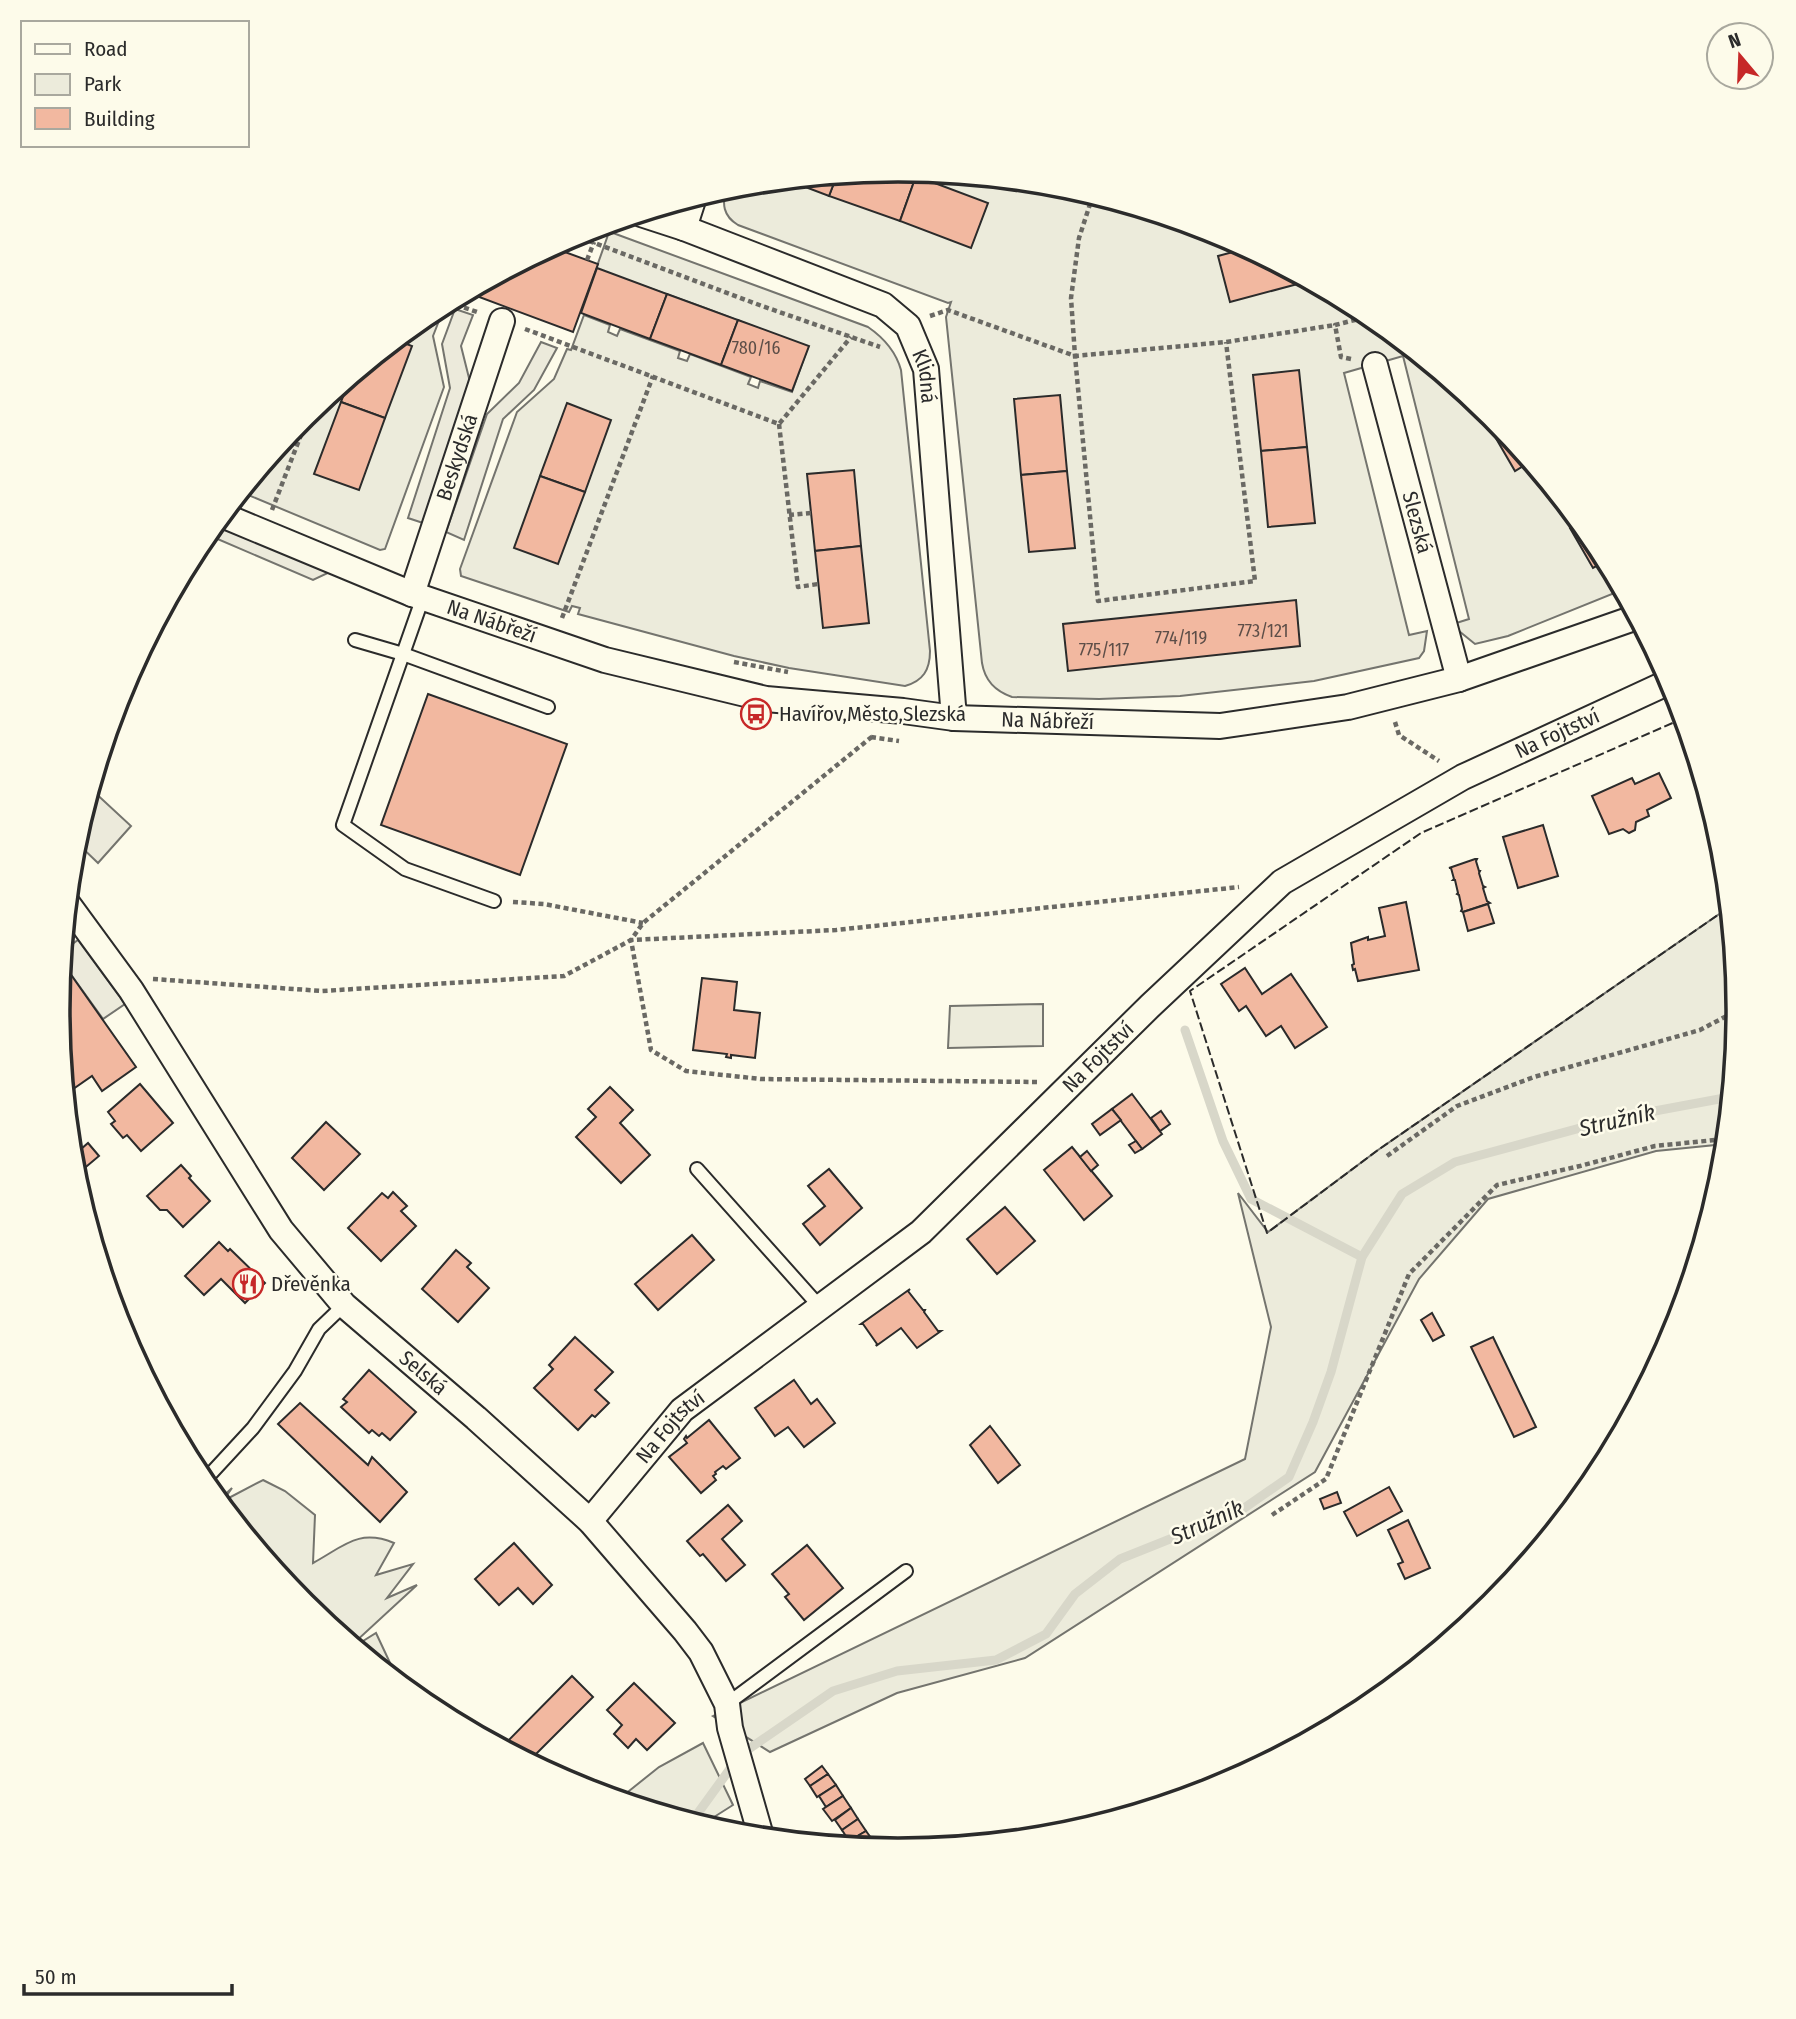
<svg xmlns="http://www.w3.org/2000/svg" width="1796" height="2019" viewBox="0 0 1796 2019" font-family="'Fira Sans Condensed',sans-serif">
  <style>
    .green { fill: #ecebdb; stroke: #74746e; stroke-width: 2 }
    .parking { fill: #eceadb; stroke: #74746e; stroke-width: 2 }
    .lines { fill: none; stroke-linecap: round; stroke-linejoin: round }
    .stream { stroke: #d8d7c9; stroke-width: 9 }
    .building { fill: #f2b8a0; stroke: #2b2b2b; stroke-width: 2 }
    .lane-casing { stroke: #2b2b2b; stroke-width: 16 }
    .street-casing { stroke: #2b2b2b; stroke-width: 28 }
    .path { stroke: #6a6964; stroke-width: 4.5; stroke-dasharray: 5 3.5; stroke-linecap: butt }
    .lane { stroke: #fdfbea; stroke-width: 12 }
    .street { stroke: #fdfbea; stroke-width: 24 }
    .fence { stroke: #2b2b2b; stroke-width: 2; stroke-dasharray: 9 3.5; stroke-linecap: butt }
    .labels { text-anchor: middle; stroke-width: 5; stroke-linejoin: round; paint-order: stroke }
    .number-label { font-size: 18px; fill: #5d4e48 }
    .street-label { font-size: 21px; fill: #2b2b2b; stroke: #fdfbea }
    .poi-label { font-size: 21px; fill: #2b2b2b; stroke: #fdfbea; text-anchor: start }
    .water-label { font-size: 23px; font-style: italic; fill: #2b2b2b; stroke: #fdfbea }
    .rim { fill: none; stroke: #2b2b2b; stroke-width: 3.5 }
  </style>
  <rect width="100%" height="100%" fill="#fdfbea"/>
  <g class="green">
    <path d="M898,169L1062,185L1220,233L1365,311L1492,416L1597,543L1622,590L1508,636L1475,644L1459,631L1453,624L1469,619L1403,356L1344,373L1409,635L1427,631L1424,651L1419,658L1314,681L1180,696L1099,699L1012,697C995,691 985,681 982,663L946,317L951,302L948,303L738,225C723,216 722,204 726,188L734,185Z"/>
    <path d="M613,233L868,327C884,338 896,352 901,370L930,651C930,670 923,681 905,686L789,668L734,656L578,614L580,608L572,606L569,612L461,576L460,569L517,412L554,379L567,349L571,350L584,315L610,325L608,332L617,336L620,329L680,351L678,358L687,361L690,354L751,377L748,384L758,388L760,381L792,392L808,347L705,308L596,269L608,235Z"/>
    <path d="M446,303L433,336L444,387L385,549L380,550L241,492L304,415L432,311Z"/>
    <path d="M1728,908L1738,1010L1725,1144L1656,1151L1488,1199L1419,1279L1315,1472L1025,1658L897,1693L770,1752L713,1716L1245,1459L1271,1327L1238,1193L1268,1232L1378,1150Z"/>
    <path d="M1043,1004V1046L948,1048L950,1006Z"/>
    <path d="M263,1480L285,1491L315,1515L313,1563C343,1547 358,1528 394,1543L376,1575L413,1564L387,1598L417,1585L353,1644L304,1603L219,1500L232,1488L223,1501Z"/>
    <path d="M376,1633L399,1682L355,1646Z"/>
    <path d="M703,1743L733,1805L703,1824L619,1799L659,1767Z"/>
  </g>
  <g class="parking">
    <path d="M455,309L473,315L461,346L471,386L426,524L408,518L450,388L442,344Z"/>
    <path d="M541,342L557,348L534,390L503,419L464,540L446,532L487,414L519,383Z"/>
    <path d="M217,521L332,571L313,580L206,534Z"/>
    <path d="M91,789L131,826L98,863L75,841Z"/>
    <path d="M78,940L125,1004L103,1019L62,962L64,950Z"/>
  </g>
  <g class="lines">
    <g class="stream">
      <path d="M1185,1030L1223,1141L1251,1199L1362,1257"/>
      <path d="M689,1820L698,1813L740,1755L833,1691L897,1671L996,1660L1046,1634L1075,1594L1120,1559L1240,1511L1289,1477L1313,1422L1331,1372L1362,1257L1402,1194L1455,1162L1617,1118L1730,1097"/>
    </g>
  </g>
  <g class="building">
    <path d="M897,169L916,176L900,221L829,196L837,175Z"/>
    <path d="M837,175L829,196L787,180Z"/>
    <path d="M916,176L988,203L971,248L900,221Z"/>
    <path d="M551,247L598,264L573,332L466,292Z"/>
    <path d="M1248,248L1309,281L1230,302L1218,256Z"/>
    <path d="M597,268L667,294L650,339L581,313Z"/>
    <path d="M667,294L738,320L721,365L650,339Z"/>
    <path d="M738,320L809,346L792,391L721,365Z"/>
    <path d="M396,340L412,346L385,418L341,402L350,378Z"/>
    <path d="M1299,370L1307,447L1261,451L1253,375Z"/>
    <path d="M1060,395L1067,471L1021,475L1014,399Z"/>
    <path d="M341,402L385,418L359,490L314,474Z"/>
    <path d="M567,403L611,420L585,492L540,476Z"/>
    <path d="M1477,403L1492,416L1530,462L1515,471L1476,404Z"/>
    <path d="M1307,447L1315,523L1268,527L1261,451Z"/>
    <path d="M854,470L861,546L815,551L807,474Z"/>
    <path d="M1067,471L1075,548L1029,552L1021,475Z"/>
    <path d="M540,476L585,492L558,564L514,548Z"/>
    <path d="M1580,522L1597,543L1606,561L1593,568L1570,528Z"/>
    <path d="M861,546L869,623L823,628L815,551Z"/>
    <path d="M1296,600L1300,646L1068,671L1063,624Z"/>
    <path d="M428,694L567,744L520,875L381,825Z"/>
    <path d="M1659,773L1671,798L1647,810L1649,816L1636,822L1635,830L1629,833L1623,829L1609,834L1592,796L1632,778L1635,784Z"/>
    <path d="M1543,825L1558,876L1518,888L1503,837Z"/>
    <path d="M1475,859H1477L1476,861L1479,871H1480L1479,873L1483,886L1485,887L1483,888L1487,901L1490,903L1463,912L1461,911L1462,909L1459,895L1457,894L1458,893L1455,880H1453L1454,879L1451,868H1449Z"/>
    <path d="M1406,902L1419,970L1358,981L1355,969L1353,970L1352,965L1354,964L1351,943L1368,937V940L1385,936L1379,908Z"/>
    <path d="M1488,904L1494,923L1468,931L1463,912Z"/>
    <path d="M62,962L136,1067L102,1091L92,1076L66,1094L58,1009Z"/>
    <path d="M1245,968L1262,994L1291,974L1327,1027L1295,1048L1281,1026L1266,1036L1246,1006L1239,1011L1221,984Z"/>
    <path d="M702,978L737,982L734,1010L760,1013L755,1058L731,1055V1058L726,1057L727,1054L693,1050Z"/>
    <path d="M140,1084L173,1123L141,1151L127,1135L123,1138L111,1124L115,1121L108,1112Z"/>
    <path d="M610,1087L633,1110L620,1123L650,1155L621,1183L576,1137L596,1117L588,1109Z"/>
    <path d="M1132,1094L1162,1134L1142,1149L1112,1109Z"/>
    <path d="M1112,1109L1121,1120L1100,1135L1092,1124Z"/>
    <path d="M1161,1111L1170,1124L1160,1131L1151,1118Z"/>
    <path d="M326,1122L360,1154L324,1190L292,1158Z"/>
    <path d="M1136,1141L1142,1149L1135,1153L1129,1145Z"/>
    <path d="M88,1143L99,1156L75,1176L72,1157Z"/>
    <path d="M1072,1147L1112,1196L1084,1220L1044,1170Z"/>
    <path d="M1087,1151L1098,1165L1091,1171L1080,1157Z"/>
    <path d="M181,1165L191,1176L189,1178L210,1201L183,1227L167,1210H160L147,1196Z"/>
    <path d="M829,1169L862,1208L820,1245L803,1224L825,1206L808,1186Z"/>
    <path d="M393,1192L407,1206L401,1211L416,1226L381,1261L348,1228L382,1193L388,1198Z"/>
    <path d="M1005,1207L1035,1241L997,1274L967,1239Z"/>
    <path d="M692,1235L714,1260L658,1310L635,1284Z"/>
    <path d="M219,1242L228,1251L230,1249L265,1283L245,1303L221,1279L204,1295L185,1276Z"/>
    <path d="M456,1250L471,1263L467,1267L489,1288L458,1322L422,1289Z"/>
    <path d="M910,1289L908,1291L923,1310H925L924,1312L938,1331H941L917,1348L901,1328L876,1346L877,1344L863,1324H861Z"/>
    <path d="M1432,1313L1444,1335L1433,1341L1421,1320Z"/>
    <path d="M575,1337L613,1372L595,1390L609,1403L595,1417L592,1415L578,1430L534,1388L553,1369L549,1365Z"/>
    <path d="M1493,1337L1536,1427L1514,1437L1471,1347Z"/>
    <path d="M369,1370L416,1412L390,1440L382,1433L379,1436L372,1430L369,1433L341,1407L347,1402L343,1399Z"/>
    <path d="M794,1380L811,1404L817,1399L835,1423L804,1447L788,1427L775,1436L755,1408Z"/>
    <path d="M300,1403L368,1465L372,1457L407,1492L380,1522L278,1424Z"/>
    <path d="M709,1420L740,1458L726,1469L723,1466L715,1472L716,1474L713,1476L716,1480L701,1493L669,1457L687,1443L684,1439L686,1436L687,1438Z"/>
    <path d="M990,1426L1020,1465L998,1483L970,1445Z"/>
    <path d="M1389,1487L1402,1511L1357,1536L1344,1512Z"/>
    <path d="M1337,1492L1341,1503L1324,1509L1320,1499Z"/>
    <path d="M728,1505L742,1521L722,1539L745,1565L726,1581L703,1554L700,1556L687,1541Z"/>
    <path d="M1408,1520L1430,1568L1405,1579L1398,1564L1403,1562L1388,1530Z"/>
    <path d="M514,1543L552,1585L533,1604L518,1588L499,1605L475,1579Z"/>
    <path d="M807,1545L843,1588L804,1620L785,1597L789,1594L772,1574Z"/>
    <path d="M572,1676L593,1697L529,1761L503,1746Z"/>
    <path d="M634,1683L675,1723L647,1750L636,1739L628,1748L614,1734L622,1725L607,1710Z"/>
    <path d="M822,1766L828,1774L810,1786L805,1779Z"/>
    <path d="M828,1774L836,1785L817,1797L810,1786Z"/>
    <path d="M836,1785L843,1796L826,1807L819,1796Z"/>
    <path d="M843,1796L851,1808L832,1821L823,1809Z"/>
    <path d="M851,1808L858,1819L842,1830L835,1820Z"/>
    <path d="M858,1819L866,1831L849,1841L842,1830Z"/>
    <path d="M866,1831L874,1842L866,1847L852,1845L849,1841Z"/>
  </g>
  <g class="lines">
    <g class="lane-casing">
      <g id="lane">
        <path d="M423,597L343,825L405,869L494,901"/>
        <path d="M355,640L403,654L548,707"/>
        <path d="M697,1169L820,1307"/>
        <path d="M204,1481L253,1428L295,1371L319,1329L344,1305"/>
        <path d="M727,1704L906,1571"/>
      </g>
    </g>
    <g class="street-casing">
      <g id="street">
        <path id="s1" d="M641,214L684,228L883,305L908,326L926,369L954,718"/>
        <path d="M684,228L694,197"/>
        <path id="s2" d="M1375,365L1459,679"/>
        <path id="s3" d="M222,515L412,594L605,660L766,699L903,711L954,718L1220,726L1348,707L1459,679L1637,617"/>
        <path id="s4" d="M412,594L502,321"/>
        <path id="s5" d="M68,904L131,990L281,1230L344,1305L476,1418L590,1521L685,1631L701,1652L727,1704L730,1728L761,1836"/>
        <path id="s6" d="M590,1521L682,1410L921,1232L1150,1006L1282,882L1463,777L1671,681"/>
      </g>
    </g>
    <g class="path">
      <path d="M991,178L1002,183"/>
      <path d="M1093,195L1079,238L1071,298L1075,356L1098,601L1255,581L1226,342"/>
      <path d="M573,235L762,306L880,347"/>
      <path d="M587,260L594,242"/>
      <path d="M448,302L480,313"/>
      <path d="M930,316L948,310L1075,356L1226,342L1335,325"/>
      <path d="M525,329L779,424L851,337"/>
      <path d="M1351,359L1341,357L1335,325L1371,316"/>
      <path d="M779,424L798,587L818,584"/>
      <path d="M272,510L311,409"/>
      <path d="M789,515L811,513"/>
      <path d="M562,618L653,376"/>
      <path d="M734,662L788,672"/>
      <path d="M1395,722L1399,735L1439,761"/>
      <path d="M871,737L899,741"/>
      <path d="M513,902L544,904L643,923"/>
      <path d="M153,979L322,991L564,976L631,940L643,923L874,735"/>
      <path d="M1037,1082L761,1079L686,1071L651,1050L631,940L836,930L1239,887"/>
      <path d="M1387,1156L1457,1106L1534,1077L1700,1030L1738,1010"/>
      <path d="M1272,1515L1326,1479L1409,1274L1497,1185L1580,1166L1655,1146L1725,1139"/>
    </g>
    <use href="#lane" class="lane"/>
    <use href="#street" class="street"/>
    <path class="fence" d="M1684,718L1421,833L1190,991L1267,1233L1378,1150L1728,908"/>
  </g>
  <defs>
    <g id="bus-ring" transform="scale(1.575)"><circle r="9.5" fill="#fdfbea" stroke="#c62828" stroke-width="1.5"/><path d="M-5-6H5V4H4V6H2V4H-2V6H-4V4H-5ZM-3.5-4V0h7V-4ZM-3.5 1.2v1.5H-2V1.2ZM2 1.2v1.5H3.5V1.2Z" fill="#c62828"/></g>
    <g id="restaurant-ring" transform="scale(1.575)"><circle r="9.5" fill="#fdfbea" stroke="#c62828" stroke-width="1.5"/><path d="M-5-6h1v4h1v-4h1v4h1v-4h1v5L-1.5 .5V6h-2V.5L-5-1ZM5-6V6H3V1.5H1.5Q1.5-4 5-6Z" fill="#c62828"/></g>
  </defs>
  <g fill-rule="evenodd">
    <use href="#bus-ring" x="756" y="714"/>
    <use href="#restaurant-ring" x="248" y="1284"/>
  </g>
  <g class="labels">
    <g class="number-label">
      <text x="756" y="354">780/16</text>
      <text x="1263" y="637">773/121</text>
      <text x="1181" y="644">774/119</text>
      <text x="1104" y="656">775/117</text>
    </g>
    <g class="street-label">
      <text dy="7" stroke="none"><textPath href="#s1" startOffset="345">Klidná</textPath></text>
      <text dy="7" stroke="none"><textPath href="#s4" startOffset="144">Beskydská</textPath></text>
      <text dy="7" stroke="none"><textPath href="#s2" startOffset="163">Slezská</textPath></text>
      <text dy="7" stroke="none"><textPath href="#s3" startOffset="290">Na Nábřeží</textPath></text>
      <text dy="7" stroke="none"><textPath href="#s3" startOffset="858">Na Nábřeží</textPath></text>
      <text dy="7" stroke="none"><textPath href="#s6" startOffset="1258">Na Fojtství</textPath></text>
      <text dy="7" stroke="none"><textPath href="#s6" startOffset="691">Na Fojtství</textPath></text>
      <text dy="7" stroke="none"><textPath href="#s5" startOffset="592">Selská</textPath></text>
      <text dy="7" stroke="none"><textPath href="#s6" startOffset="124">Na Fojtství</textPath></text>
    </g>
    <g class="poi-label">
      <text x="779" y="721">Havířov,Město,Slezská</text>
      <text x="271" y="1291">Dřevěnka</text>
    </g>
    <g class="water-label">
      <text transform="translate(1617 1120) rotate(-13)" y="8">Stružník</text>
      <text transform="translate(1207 1522) rotate(-24)" y="8">Stružník</text>
    </g>
  </g>
  <path d="M0 0H1796V2019H0ZM70 1010a828 828 0 1 1 1656 0a828 828 0 1 1-1656 0Z" fill="#fdfbea" fill-rule="evenodd"/>
  <path class="rim" d="M70 1010a828 828 0 1 1 1656 0a828 828 0 1 1-1656 0Z"/>
  <rect x="21" y="21" width="228" height="126" fill="#fdfbea" stroke="#a9a89e" stroke-width="2"/>
  <rect x="35" y="44" width="35" height="10" fill="#fdfbea" stroke="#a9a89e" stroke-width="2"/>
  <text x="84" y="56" font-size="21" fill="#2b2b2b">Road</text>
  <rect x="35" y="74" width="35" height="21" fill="#ecebdb" stroke="#a9a89e" stroke-width="2"/>
  <text x="84" y="91" font-size="21" fill="#2b2b2b">Park</text>
  <rect x="35" y="108" width="35" height="21" fill="#f2b8a0" stroke="#a9a89e" stroke-width="2"/>
  <text x="84" y="126" font-size="21" fill="#2b2b2b">Building</text>
  <g transform="translate(1740 56) rotate(341)"><circle r="33" fill="#fdfbea" stroke="#a9a89e" stroke-width="2"/>
  <path d="M0-5L12 26L0 18L-12 26Z" fill="#c62828"/>
  <text y="-10" font-size="19" font-weight="bold" text-anchor="middle" fill="#2b2b2b">N</text>
  </g>
  <path d="M24 1984v10h208v-10" fill="none" stroke="#2b2b2b" stroke-width="3.5"/>
  <text x="35" y="1984" font-size="21" fill="#2b2b2b" stroke="#fdfbea" stroke-width="5" paint-order="stroke">50 m</text>
</svg>
